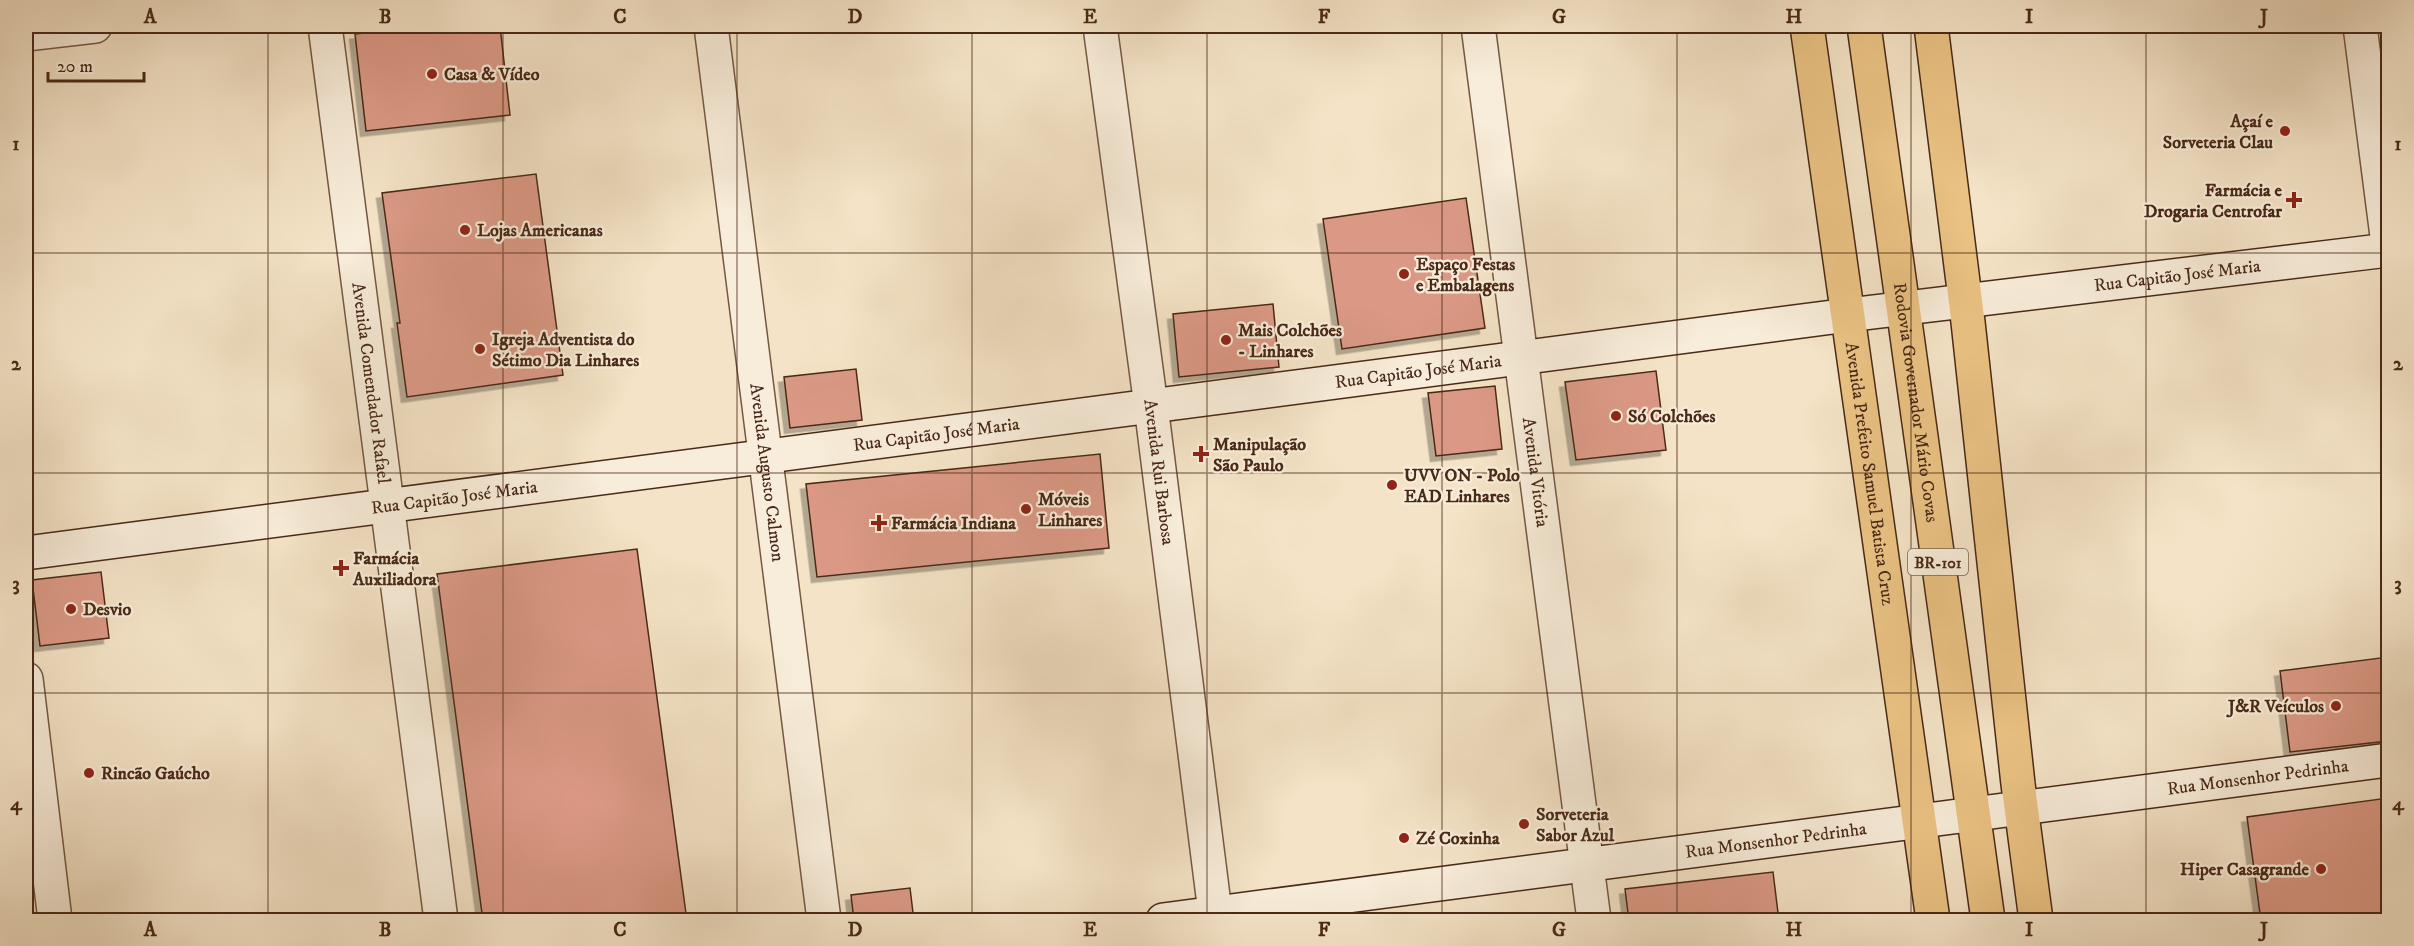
<svg xmlns="http://www.w3.org/2000/svg" width="2414" height="946" viewBox="0 0 2414 946" font-family="'IM FELL DW Pica',serif">
  <style>
    .building { fill: #db9985; stroke: #492917; stroke-width: 1.5; filter: url(#shadow) }
    .lines { fill: none; stroke-linecap: round; stroke-linejoin: round }
    .minor-casing { stroke: #745843; stroke-width: 36 }
    .tertiary-casing { stroke: #745843; stroke-width: 36 }
    .secondary-casing { stroke: #492917; stroke-width: 36 }
    .primary-casing { stroke: #492917; stroke-width: 36 }
    .trunk-casing { stroke: #492917; stroke-width: 36 }
    .minor { stroke: #f8edda; stroke-width: 33 }
    .tertiary { stroke: #f8edda; stroke-width: 33 }
    .secondary { stroke: #f8edda; stroke-width: 33 }
    .primary { stroke: #eac283; stroke-width: 33 }
    .trunk { stroke: #eac283; stroke-width: 33 }
    .grid { fill: none; stroke: #492917; stroke-width: 1.5; stroke-opacity: 0.55 }
    .poi-dot { fill: #8f2418; stroke: #f8edda; stroke-width: 2 }
    .labels { text-anchor: middle; stroke-width: 4.5; stroke-linejoin: round; paint-order: stroke }
    .shield { fill: #f8edda; stroke: #7e6452; stroke-width: 1.5 }
    .shield-label { font-size: 16px; font-weight: bold; fill: #492917 }
    .poi-label { font-size: 18px; font-weight: bold; fill: #492917; stroke: #f8edda; text-anchor: start }
    .street-label { font-size: 18px; fill: #492917; stroke: #f8edda }
    .neatline { fill: none; stroke: #492917; stroke-width: 2 }
    .grid-label { font-size: 20px; text-anchor: middle; font-weight: bold; fill: #492917 }
  </style>
  <defs>
    <filter id="shadow"><feDropShadow dx="-5.5" dy="5.5" stdDeviation="0" flood-color="#0004"/></filter>
  </defs>
  <rect width="100%" height="100%" fill="#f4e3c6"/>
  <filter id="stains"><feTurbulence type="fractalNoise" baseFrequency=".00333" numOctaves="4"/><feColorMatrix values="0 0 0 0 .2 0 0 0 0 .09 0 0 0 0 .02 0 0 0 .5 -.17"/></filter>
  <radialGradient id="worn" r=".72"><stop offset=".6" stop-color="#630" stop-opacity="0"/><stop offset="1" stop-color="#630" stop-opacity=".3"/></radialGradient>
  <g class="building">
    <path d="M428,26H500L510,115L366,131L355,34Z"/>
    <path d="M536,174L563,375L407,397L397,323H400L382,193Z"/>
    <path d="M1466,198L1485,328L1342,349L1323,219Z"/>
    <path d="M1273,304L1279,367L1179,377L1173,314Z"/>
    <path d="M856,369L862,420L790,428L784,377Z"/>
    <path d="M1656,371L1666,450L1576,460L1565,382Z"/>
    <path d="M1495,386L1502,449L1436,456L1428,393Z"/>
    <path d="M1100,454L1109,548L817,577L806,484Z"/>
    <path d="M637,549L687,921H483L437,574Z"/>
    <path d="M101,572L109,638L40,646L32,580Z"/>
    <path d="M2388,657V741L2290,752L2280,671Z"/>
    <path d="M2388,798V921H2261L2247,817Z"/>
    <path d="M1773,872L1779,921H1629L1625,889Z"/>
    <path d="M910,888L914,921H854L851,895Z"/>
  </g>
  <g class="lines">
    <g class="minor-casing">
      <g id="minor">
        <path id="s1" d="M325,26L441,920"/>
        <path id="s2" d="M711,26L824,920"/>
        <path id="s3" d="M1100,26L1151,406L1216,920"/>
        <path id="s4" d="M1478,26L1594,920"/>
        <path d="M2360,26L2388,244"/>
      </g>
    </g>
    <g class="tertiary-casing">
      <g id="tertiary">
        <path d="M26,34L95,26"/>
        <path d="M26,679L55,920"/>
      </g>
    </g>
    <g class="secondary-casing">
      <g id="secondary">
        <path id="s5" d="M26,553L1848,315L2388,250"/>
        <path id="s6" d="M1163,920L2388,760"/>
      </g>
    </g>
    <g class="primary-casing">
      <g id="primary">
        <path id="s7" d="M1807,26L1933,920"/>
        <path d="M1931,26L1968,322L2018,784L2036,920"/>
      </g>
    </g>
    <g class="trunk-casing">
      <g id="trunk">
        <path id="s8" d="M1864,26L1988,920"/>
      </g>
    </g>
    <use href="#minor" class="minor"/>
    <use href="#tertiary" class="tertiary"/>
    <use href="#secondary" class="secondary"/>
    <use href="#primary" class="primary"/>
    <use href="#trunk" class="trunk"/>
  </g>
  <path class="grid" d="M268,26V920M503,26V920M737,26V920M972,26V920M1207,26V920M1442,26V920M1677,26V920M1911,26V920M2146,26V920M26,253H2388M26,473H2388M26,693H2388"/>
  <g class="poi-dot">
    <circle cx="432" cy="74" r="6"/>
    <circle cx="2285" cy="131" r="6"/>
    <path d="M2291 191h6v6h6v6h-6v6h-6v-6h-6v-6h6z"/>
    <circle cx="465" cy="230" r="6"/>
    <circle cx="1404" cy="274" r="6"/>
    <circle cx="1226" cy="340" r="6"/>
    <circle cx="480" cy="349" r="6"/>
    <circle cx="1616" cy="416" r="6"/>
    <path d="M1198 445h6v6h6v6h-6v6h-6v-6h-6v-6h6z"/>
    <circle cx="1392" cy="485" r="6"/>
    <circle cx="1026" cy="509" r="6"/>
    <path d="M876 514h6v6h6v6h-6v6h-6v-6h-6v-6h6z"/>
    <path d="M338 559h6v6h6v6h-6v6h-6v-6h-6v-6h6z"/>
    <circle cx="71" cy="609" r="6"/>
    <circle cx="2336" cy="706" r="6"/>
    <circle cx="89" cy="773" r="6"/>
    <circle cx="1524" cy="824" r="6"/>
    <circle cx="1404" cy="838" r="6"/>
    <circle cx="2321" cy="869" r="6"/>
  </g>
  <g class="labels">
    <rect class="shield" x="1908" y="549" width="60" height="26" rx="4.5"/>
    <g class="shield-label">
      <text x="1938" y="568">BR-101</text>
    </g>
    <g class="poi-label">
      <text x="444" y="80">Casa &amp; Vídeo</text>
      <text x="2273" y="127" text-anchor="end">Açaí e<tspan x="2273" dy="21">Sorveteria Clau</tspan></text>
      <text x="2282" y="196" text-anchor="end">Farmácia e<tspan x="2282" dy="21">Drogaria Centrofar</tspan></text>
      <text x="477" y="236">Lojas Americanas</text>
      <text x="1416" y="270">Espaço Festas<tspan x="1416" dy="21">e Embalagens</tspan></text>
      <text x="1238" y="336">Mais Colchões<tspan x="1238" dy="21">- Linhares</tspan></text>
      <text x="492" y="345">Igreja Adventista do<tspan x="492" dy="21">Sétimo Dia Linhares</tspan></text>
      <text x="1628" y="422">Só Colchões</text>
      <text x="1213" y="450">Manipulação<tspan x="1213" dy="21">São Paulo</tspan></text>
      <text x="1404" y="481">UVV ON - Polo<tspan x="1404" dy="21">EAD Linhares</tspan></text>
      <text x="1038" y="505">Móveis<tspan x="1038" dy="21">Linhares</tspan></text>
      <text x="891" y="529">Farmácia Indiana</text>
      <text x="353" y="564">Farmácia<tspan x="353" dy="21">Auxiliadora</tspan></text>
      <text x="83" y="615">Desvio</text>
      <text x="2324" y="712" text-anchor="end">J&amp;R Veículos</text>
      <text x="101" y="779">Rincão Gaúcho</text>
      <text x="1536" y="820">Sorveteria<tspan x="1536" dy="21">Sabor Azul</tspan></text>
      <text x="1416" y="844">Zé Coxinha</text>
      <text x="2309" y="875" text-anchor="end">Hiper Casagrande</text>
    </g>
    <g class="street-label">
      <text dy="6" stroke="none"><textPath href="#s5" startOffset="2169">Rua Capitão José Maria</textPath></text>
      <text dy="6" stroke="none"><textPath href="#s5" startOffset="1404">Rua Capitão José Maria</textPath></text>
      <text dy="6" stroke="none"><textPath href="#s1" startOffset="360">Avenida Comendador Rafael</textPath></text>
      <text dy="6" stroke="none"><textPath href="#s8" startOffset="380">Rodovia Governador Mário Covas</textPath></text>
      <text dy="6" stroke="none"><textPath href="#s5" startOffset="918">Rua Capitão José Maria</textPath></text>
      <text dy="6" stroke="none"><textPath href="#s2" startOffset="450">Avenida Augusto Calmon</textPath></text>
      <text dy="6" stroke="none"><textPath href="#s3" startOffset="450">Avenida Rui Barbosa</textPath></text>
      <text dy="6" stroke="none"><textPath href="#s4" startOffset="450">Avenida Vitória</textPath></text>
      <text dy="6" stroke="none"><textPath href="#s7" startOffset="452">Avenida Prefeito Samuel Batista Cruz</textPath></text>
      <text dy="6" stroke="none"><textPath href="#s5" startOffset="432">Rua Capitão José Maria</textPath></text>
      <text dy="6" stroke="none"><textPath href="#s6" startOffset="1104">Rua Monsenhor Pedrinha</textPath></text>
      <text dy="6" stroke="none"><textPath href="#s6" startOffset="618">Rua Monsenhor Pedrinha</textPath></text>
    </g>
  </g>
  <rect width="2414" height="946" fill="none" stroke="#f4e3c6" stroke-width="66"/>
  <path d="M48 72v9h96v-9" fill="none" stroke="#492917" stroke-width="3"/>
  <text x="57" y="72" font-size="18" fill="#492917" stroke="#f8edda" stroke-width="4.5" paint-order="stroke">20 m</text>
  <rect x="33" y="33" width="2348" height="880" class="neatline"/>
  <g class="grid-label">
    <text x="150" y="23">A</text>
    <text x="385" y="23">B</text>
    <text x="620" y="23">C</text>
    <text x="855" y="23">D</text>
    <text x="1090" y="23">E</text>
    <text x="1324" y="23">F</text>
    <text x="1559" y="23">G</text>
    <text x="1794" y="23">H</text>
    <text x="2029" y="23">I</text>
    <text x="2264" y="23">J</text>
    <text x="16" y="150">1</text>
    <text x="2398" y="150">1</text>
    <text x="16" y="370">2</text>
    <text x="2398" y="370">2</text>
    <text x="16" y="590">3</text>
    <text x="2398" y="590">3</text>
    <text x="16" y="810">4</text>
    <text x="2398" y="810">4</text>
    <text x="150" y="936">A</text>
    <text x="385" y="936">B</text>
    <text x="620" y="936">C</text>
    <text x="855" y="936">D</text>
    <text x="1090" y="936">E</text>
    <text x="1324" y="936">F</text>
    <text x="1559" y="936">G</text>
    <text x="1794" y="936">H</text>
    <text x="2029" y="936">I</text>
    <text x="2264" y="936">J</text>
  </g>
  <rect width="100%" height="100%" filter="url(#stains)"/>
  <rect width="100%" height="100%" fill="url(#worn)"/>
</svg>
